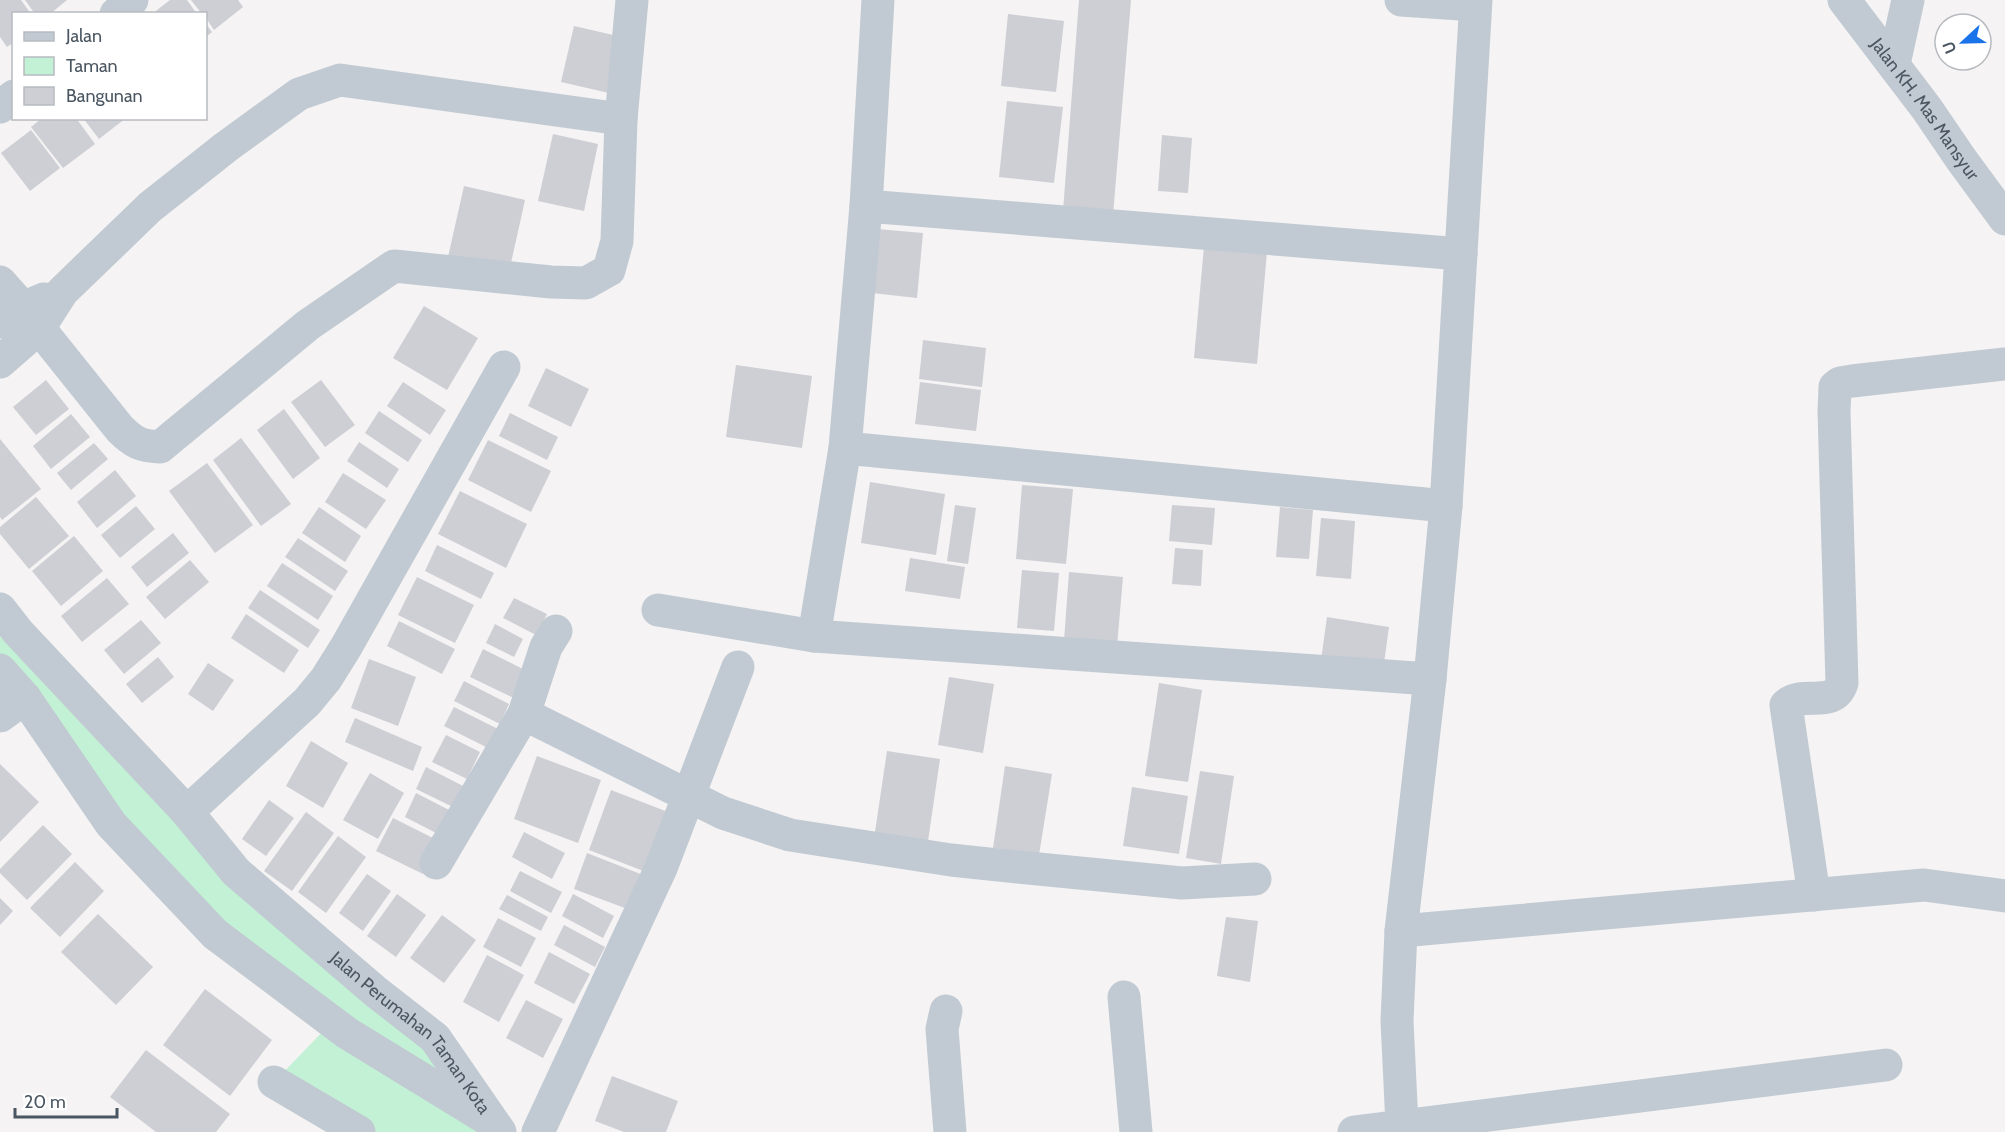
<svg xmlns="http://www.w3.org/2000/svg" width="2005" height="1132" viewBox="0 0 2005 1132" font-family="Cabin,sans-serif">
  <style>
    .green { fill: #c3f1d5 }
    .building { fill: #cdcfd5 }
    .lines { fill: none; stroke-linecap: round; stroke-linejoin: round }
    .minor { stroke: #c1cad2; stroke-width: 33 }
    .labels { text-anchor: middle; stroke-width: 4.5; stroke-linejoin: round; paint-order: stroke }
    .street-label { font-size: 18px; fill: #4a5661; stroke: #fff }
  </style>
  <rect width="100%" height="100%" fill="#f5f3f3"/>
  <path class="green" d="M0,609L376,992L500,1132H359L274,1082L329,1025L232,946L25,698L0,716Z"/>
  <g class="building">
    <path d="M0,0H21L31,14H14V42L7,47L0,37Z"/>
    <path d="M25,0H67L50,14H35Z"/>
    <path d="M170,0H187L197,14H152Z"/>
    <path d="M191,0H238L243,7L214,30L206,18V14H202Z"/>
    <path d="M1079,0H1131L1113,215L1063,211Z"/>
    <path d="M1008,14L1064,21L1056,92L1001,86Z"/>
    <path d="M206,24L212,32L206,37Z"/>
    <path d="M574,26L622,37L609,93L561,82Z"/>
    <path d="M1007,101L1063,107L1054,183L999,177Z"/>
    <path d="M42,118H76L95,144L63,168L31,127Z"/>
    <path d="M83,118H126L99,139Z"/>
    <path d="M31,130L60,168L30,191L1,153Z"/>
    <path d="M553,134L598,144L584,211L538,201Z"/>
    <path d="M1162,135L1192,138L1188,193L1158,191Z"/>
    <path d="M464,186L525,200L509,272L448,257Z"/>
    <path d="M877,229L923,233L917,298L872,293Z"/>
    <path d="M1204,246L1267,252L1257,364L1194,358Z"/>
    <path d="M424,306L478,338L447,390L393,358Z"/>
    <path d="M923,340L986,348L982,387L919,379Z"/>
    <path d="M736,365L812,376L802,448L726,437Z"/>
    <path d="M546,368L589,389L571,427L528,406Z"/>
    <path d="M46,380L69,409L36,435L13,407Z"/>
    <path d="M321,380L355,425L325,447L291,402Z"/>
    <path d="M403,382L446,410L430,435L387,406Z"/>
    <path d="M920,382L981,390L976,431L915,424Z"/>
    <path d="M284,409L320,458L293,479L257,430Z"/>
    <path d="M379,411L422,440L408,462L365,433Z"/>
    <path d="M510,413L558,437L547,460L499,436Z"/>
    <path d="M71,414L90,437L51,469L33,446Z"/>
    <path d="M241,438L291,504L261,526L213,460Z"/>
    <path d="M0,439L41,489L2,520L0,517Z"/>
    <path d="M488,440L551,471L531,512L468,480Z"/>
    <path d="M359,442L399,469L387,488L347,461Z"/>
    <path d="M94,443L108,459L71,490L57,473Z"/>
    <path d="M207,463L253,525L215,553L169,491Z"/>
    <path d="M115,470L136,496L97,528L77,502Z"/>
    <path d="M343,473L386,500L366,529L325,502Z"/>
    <path d="M870,482L945,494L936,555L861,543Z"/>
    <path d="M1022,485L1073,489L1066,564L1016,559Z"/>
    <path d="M460,491L527,524L506,568L438,534Z"/>
    <path d="M36,497L69,536L29,569L0,534V527Z"/>
    <path d="M955,505L976,508L968,564L947,561Z"/>
    <path d="M1172,505L1215,508L1212,545L1169,541Z"/>
    <path d="M136,506L155,529L120,558L101,535Z"/>
    <path d="M319,507L361,536L345,562L302,533Z"/>
    <path d="M1280,507L1313,510L1309,559L1276,557Z"/>
    <path d="M1321,518L1355,521L1351,579L1316,576Z"/>
    <path d="M173,533L189,553L147,587L131,567Z"/>
    <path d="M74,536L103,571L61,606L32,571Z"/>
    <path d="M298,538L348,571L335,591L285,557Z"/>
    <path d="M437,545L494,573L481,599L425,571Z"/>
    <path d="M1175,548L1203,550L1201,586L1172,584Z"/>
    <path d="M910,558L965,567L960,599L905,591Z"/>
    <path d="M190,560L209,582L165,619L146,597Z"/>
    <path d="M282,563L333,596L318,620L267,586Z"/>
    <path d="M1022,570L1059,573L1054,631L1017,628Z"/>
    <path d="M1069,572L1123,577L1117,646L1064,641Z"/>
    <path d="M417,577L474,605L455,643L398,615Z"/>
    <path d="M107,578L129,604L82,642L61,616Z"/>
    <path d="M260,590L320,630L308,648L248,608Z"/>
    <path d="M514,598L547,614L536,635L503,618Z"/>
    <path d="M246,614L299,650L284,673L231,638Z"/>
    <path d="M1327,617L1389,627L1383,670L1321,660Z"/>
    <path d="M141,620L161,643L124,674L104,650Z"/>
    <path d="M399,621L455,649L442,674L387,646Z"/>
    <path d="M495,624L523,639L514,657L486,643Z"/>
    <path d="M483,649L531,673L518,700L470,677Z"/>
    <path d="M158,657L174,677L142,703L126,684Z"/>
    <path d="M369,659L416,677L398,726L351,708Z"/>
    <path d="M208,663L234,680L213,711L188,694Z"/>
    <path d="M949,677L994,684L983,753L938,745Z"/>
    <path d="M464,681L509,704L500,724L454,701Z"/>
    <path d="M1159,683L1202,690L1188,782L1145,776Z"/>
    <path d="M454,707L500,730L490,749L444,726Z"/>
    <path d="M355,718L422,747L413,771L345,742Z"/>
    <path d="M446,735L480,752L467,779L432,762Z"/>
    <path d="M311,741L348,763L323,808L286,786Z"/>
    <path d="M887,751L940,759L928,841L875,832Z"/>
    <path d="M537,756L601,780L578,843L514,819Z"/>
    <path d="M0,764L39,802L0,842Z"/>
    <path d="M1005,766L1052,774L1039,855L993,848Z"/>
    <path d="M426,767L465,787L455,808L416,789Z"/>
    <path d="M1200,771L1234,776L1221,864L1186,858Z"/>
    <path d="M370,773L404,793L378,839L343,820Z"/>
    <path d="M1132,787L1188,796L1179,854L1123,846Z"/>
    <path d="M611,790L668,812L646,872L589,850Z"/>
    <path d="M416,793L451,811L440,835L405,817Z"/>
    <path d="M269,800L294,818L266,856L242,839Z"/>
    <path d="M306,812L334,833L292,891L264,871Z"/>
    <path d="M393,818L439,841L423,874L376,851Z"/>
    <path d="M43,825L72,854L27,900L0,873V869Z"/>
    <path d="M524,832L565,853L552,879L512,857Z"/>
    <path d="M338,836L366,857L326,913L298,892Z"/>
    <path d="M587,853L643,875L630,910L574,889Z"/>
    <path d="M75,862L104,891L60,937L30,908Z"/>
    <path d="M520,871L562,892L551,913L510,891Z"/>
    <path d="M367,874L391,891L363,931L339,913Z"/>
    <path d="M397,894L426,915L396,957L367,936Z"/>
    <path d="M573,894L614,916L603,938L562,916Z"/>
    <path d="M507,895L548,917L541,931L499,909Z"/>
    <path d="M0,898L13,911L0,925Z"/>
    <path d="M98,914L153,967L116,1005L61,952Z"/>
    <path d="M442,915L476,940L444,983L410,958Z"/>
    <path d="M1226,917L1258,921L1250,982L1217,976Z"/>
    <path d="M498,918L536,938L521,967L483,947Z"/>
    <path d="M564,925L605,947L595,967L554,945Z"/>
    <path d="M549,952L590,974L574,1004L534,983Z"/>
    <path d="M487,955L524,975L499,1022L463,1002Z"/>
    <path d="M205,989L272,1040L230,1096L163,1045Z"/>
    <path d="M526,1000L563,1019L543,1058L506,1038Z"/>
    <path d="M146,1050L230,1114L216,1132H156L110,1097Z"/>
    <path d="M612,1076L678,1101L666,1132H624L595,1121Z"/>
  </g>
  <g class="lines">
    <g class="minor">
      <path d="M1401,0L1475,5"/>
      <path id="s1" d="M1844,0L1927,109L1961,159L2005,219"/>
      <path d="M116,14L132,0"/>
      <path d="M1894,64L1908,0"/>
      <path d="M0,107L14,96"/>
      <path d="M866,206L1461,254"/>
      <path d="M0,282L23,308L120,429C134,443 141,446 160,447L308,325L394,266L551,282L586,283L609,270L617,241L621,119L632,0"/>
      <path d="M0,322L23,308L44,299"/>
      <path d="M0,362L39,328L62,292L150,207L226,147L299,94L340,80L621,119"/>
      <path d="M845,448L1446,506"/>
      <path id="s2" d="M0,609L18,632L187,812L236,872L376,992L435,1038L500,1132"/>
      <path d="M658,610L814,636L1430,679"/>
      <path d="M814,636L845,448L866,206L878,0"/>
      <path d="M0,670L25,698L111,824L215,934L347,1033L484,1117"/>
      <path d="M524,714L723,813L790,835L951,860L1018,867L1182,883L1255,879"/>
      <path d="M0,716L25,698"/>
      <path d="M187,812L307,702L326,679L346,647L504,367"/>
      <path d="M436,863L524,714L546,647L556,631"/>
      <path d="M1814,895L1786,705C1804,689 1833,710 1842,683L1834,412L1835,387L1840,383L1852,381L2005,364"/>
      <path d="M1401,931L1924,885L2005,896"/>
      <path d="M1124,997L1136,1132"/>
      <path d="M946,1011L942,1029L950,1132"/>
      <path d="M274,1082L359,1132"/>
      <path d="M538,1132L661,868L738,667"/>
      <path d="M1354,1132L1886,1065"/>
      <path d="M1404,1132L1402,1125L1397,1021L1401,931L1430,679L1446,506L1476,0"/>
    </g>
  </g>
  <g class="labels">
    <g class="street-label">
      <text dy="6" stroke="none"><textPath href="#s1" startOffset="136">Jalan KH. Mas Mansyur</textPath></text>
      <text dy="6" stroke="none"><textPath href="#s2" startOffset="592">Jalan Perumahan Taman Kota</textPath></text>
    </g>
  </g>
  <rect x="12" y="12" width="195" height="108" fill="#ffffff" stroke="#b7bbc0" stroke-width="1.5"/>
  <rect x="24" y="32" width="30" height="9" fill="#c1cad2" stroke="#b7bbc0" stroke-width="1.5"/>
  <text x="66" y="42" font-size="18" fill="#4a5661">Jalan</text>
  <rect x="24" y="57" width="30" height="18" fill="#c3f1d5" stroke="#b7bbc0" stroke-width="1.5"/>
  <text x="66" y="72" font-size="18" fill="#4a5661">Taman</text>
  <rect x="24" y="87" width="30" height="18" fill="#cdcfd5" stroke="#b7bbc0" stroke-width="1.5"/>
  <text x="66" y="102" font-size="18" fill="#4a5661">Bangunan</text>
  <g transform="translate(1963 42) rotate(248)"><circle r="28" fill="#ffffff" stroke="#b7bbc0" stroke-width="1.5"/>
  <path d="M0-4.5L10 22L0 15L-10 22Z" fill="#1a73e8"/>
  <text y="-9" font-size="16" font-weight="bold" text-anchor="middle" fill="#4a5661">U</text>
  </g>
  <path d="M15 1108v9h102v-9" fill="none" stroke="#4a5661" stroke-width="3"/>
  <text x="24" y="1108" font-size="18" fill="#4a5661" stroke="#ffffff" stroke-width="4.5" paint-order="stroke">20 m</text>
</svg>
